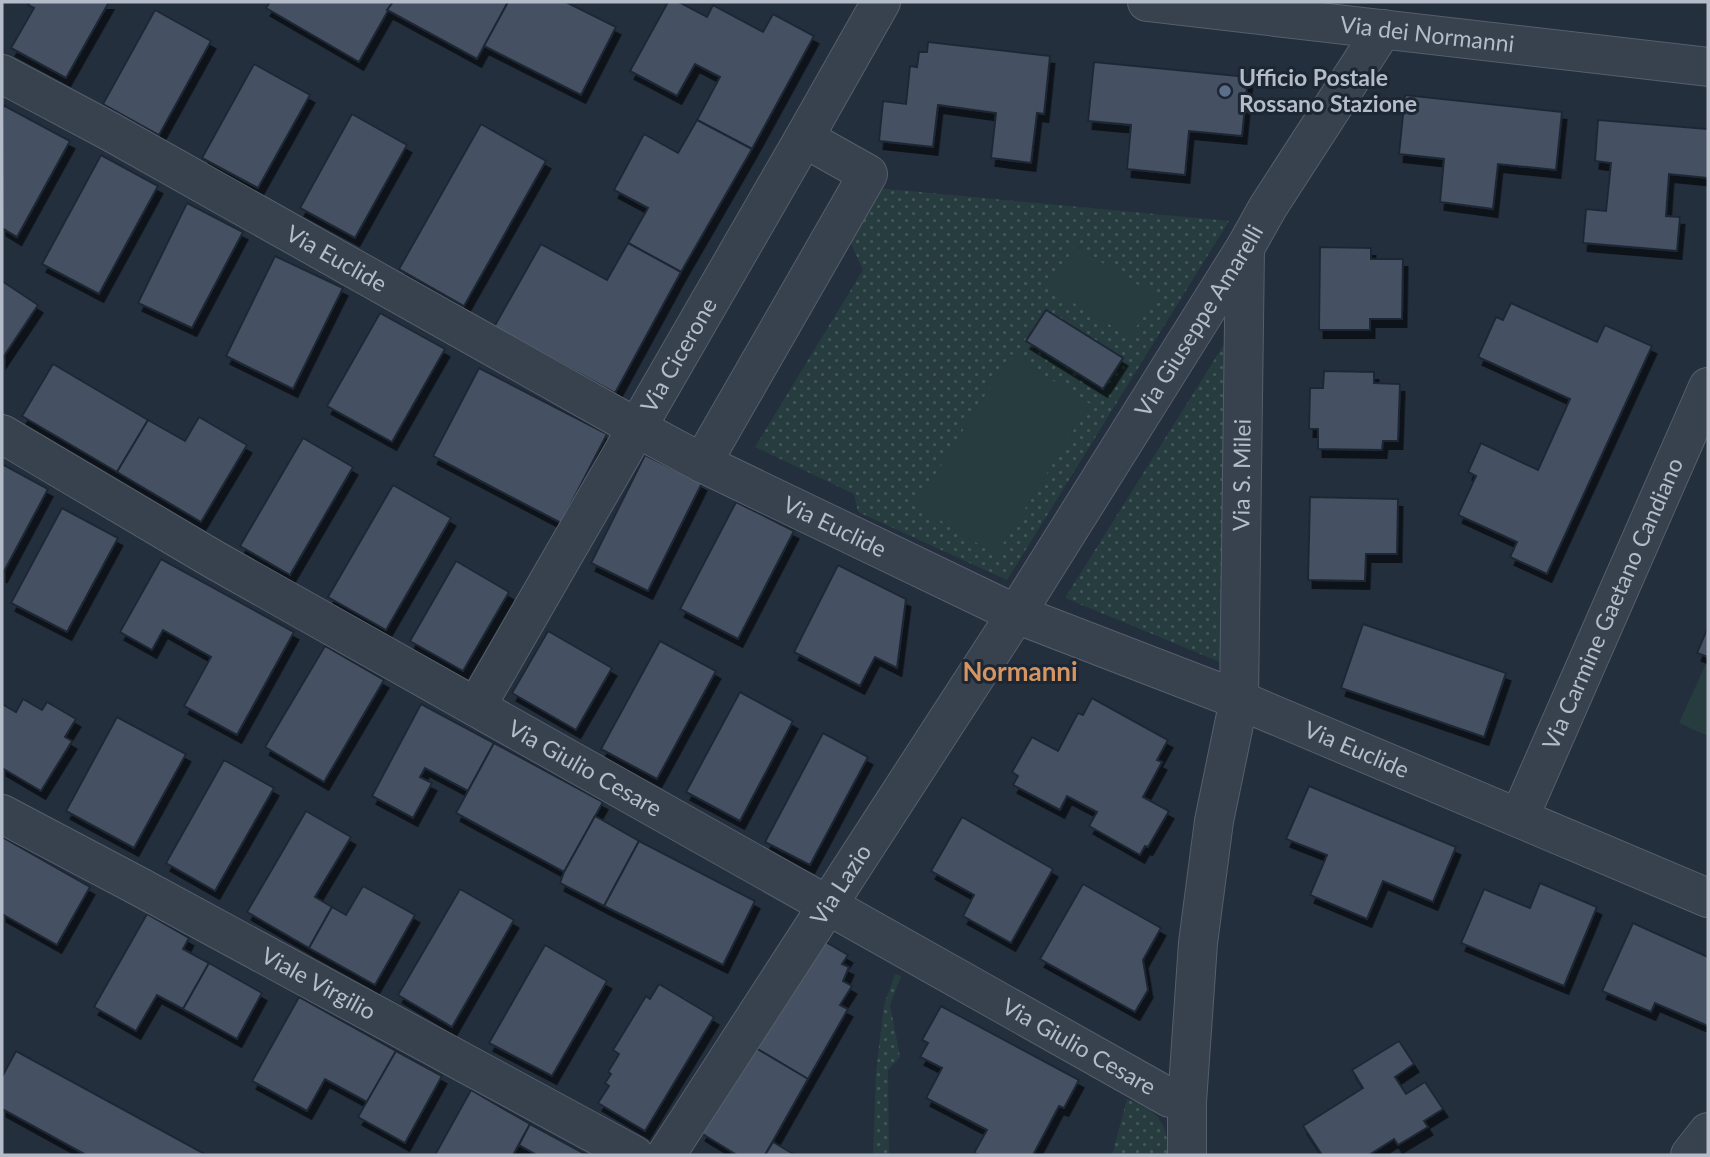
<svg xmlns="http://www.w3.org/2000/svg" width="1710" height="1157" viewBox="0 0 1710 1157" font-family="Lato,sans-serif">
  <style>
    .grass { fill: url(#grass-dots) }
    .park { fill: #263c3f }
    .building { fill: #455162; stroke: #1f2835; stroke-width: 2; filter: url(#shadow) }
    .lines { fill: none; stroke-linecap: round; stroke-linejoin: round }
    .minor-casing { stroke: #565f6c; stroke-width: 40 }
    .minor { stroke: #38414e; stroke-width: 38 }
    .service-dot { fill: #5c6f8a; stroke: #1d2633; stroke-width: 2.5 }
    .labels { text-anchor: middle; stroke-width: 6; stroke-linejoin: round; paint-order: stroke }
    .street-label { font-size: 23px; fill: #b4bcc9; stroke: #1d2633 }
    .poi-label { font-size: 23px; font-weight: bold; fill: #b4bcc9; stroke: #1d2633; text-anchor: start }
    .quarter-label { font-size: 26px; font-weight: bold; fill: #d59563; stroke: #1d2633 }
  </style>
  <defs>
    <pattern id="grass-dots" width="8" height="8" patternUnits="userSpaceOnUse" patternTransform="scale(1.75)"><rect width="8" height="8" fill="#263c3f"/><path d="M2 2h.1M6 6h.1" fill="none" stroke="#435659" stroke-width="1.8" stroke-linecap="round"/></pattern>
    <filter id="shadow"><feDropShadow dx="4.5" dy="8" stdDeviation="0" flood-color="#0009"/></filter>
  </defs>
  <rect width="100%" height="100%" fill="#242f3e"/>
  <g class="grass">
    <path d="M877,188L1229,221L1007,580L858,512L854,494L755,447L863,270L848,237Z"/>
    <path d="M1228,338L1220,662L1065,598Z"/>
    <path d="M895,974L901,976L890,1005L900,1057L888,1070L889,1155H873L876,1072L884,1005Z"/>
    <path d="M1127,1099C1158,1110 1168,1123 1168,1155H1112Z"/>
  </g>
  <g class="park">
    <path d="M1075,246L1156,296L1130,337L1049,288Z"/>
    <path d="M1011,354L1090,404L996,555L916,505Z"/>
    <path d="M1708,659V736L1679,723Z"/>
  </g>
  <g class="building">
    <path d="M30,2H109L66,78L11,48L34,8L28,5Z"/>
    <path d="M270,2H393L359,62L266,8Z"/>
    <path d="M393,2H508L477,59L387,10Z"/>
    <path d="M508,2H566L616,27L581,95L484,46Z"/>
    <path d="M668,2H679L707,17L713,5L763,32L773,14L814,36L752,149L697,120L720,77L695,64L677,96L630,71Z"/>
    <path d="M155,10L211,41L159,135L103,104Z"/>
    <path d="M928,42L1050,56L1044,114L1037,113L1031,163L991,158L996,113L938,105L933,147L879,141L883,101L906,104L910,66L917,67L919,52H927Z"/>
    <path d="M1094,62L1248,77L1242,136L1189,131L1185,175L1127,169L1131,125L1088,121Z"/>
    <path d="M254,64L310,95L258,188L202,158Z"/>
    <path d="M1405,95L1562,112L1556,170L1498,164L1493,209L1440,202L1444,159L1399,154Z"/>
    <path d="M3,105L70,141L17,237L2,228Z"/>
    <path d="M352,114L407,145L355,238L300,208Z"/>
    <path d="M697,120L752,149L681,272L628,243L648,208L614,190L644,134L678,153Z"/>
    <path d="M1598,120L1708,129V178L1669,174L1666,216L1680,217L1677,251L1583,243L1586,209L1606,211L1611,163L1595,161Z"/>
    <path d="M481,124L546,161L464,306L399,269Z"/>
    <path d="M101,155L158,186L99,294L42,264Z"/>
    <path d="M187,203L243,232L192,328L138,303Z"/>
    <path d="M628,243L681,272L615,393L494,327L541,244L607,280Z"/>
    <path d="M1320,247L1371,248V259H1403L1402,319H1370V330H1319Z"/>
    <path d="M275,256L343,288L293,389L226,356Z"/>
    <path d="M2,281L38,305L2,359Z"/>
    <path d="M1511,303L1597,342L1605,325L1652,346L1547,574L1510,557L1517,542L1458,515L1476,476L1468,472L1481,443L1538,470L1570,399L1478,357L1496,317L1503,320Z"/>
    <path d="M1046,310L1123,358L1103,389L1026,341Z"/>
    <path d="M380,313L445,349L392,442L327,406Z"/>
    <path d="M53,364L148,420L117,472L22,416Z"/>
    <path d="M479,368L607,434L561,523L433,456Z"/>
    <path d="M1324,371L1374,372V383L1400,384L1398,441H1383L1382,450L1318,449V429H1309L1310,388H1323Z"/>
    <path d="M199,417L247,445L201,522L117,472L148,420L185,441Z"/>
    <path d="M303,438L353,467L290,575L240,546Z"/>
    <path d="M645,455L702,483L648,591L591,563Z"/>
    <path d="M2,464L48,489L2,575Z"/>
    <path d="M393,485L451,518L386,630L328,597Z"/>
    <path d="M1310,497L1398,499L1397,554H1366L1365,581L1308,580Z"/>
    <path d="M736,502L794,531L738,639L680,609Z"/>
    <path d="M62,508L118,538L67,632L11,603Z"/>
    <path d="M161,559L294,632L237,735L184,706L211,657L163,630L152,650L120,632Z"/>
    <path d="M456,561L509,592L463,671L410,641Z"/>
    <path d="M838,565L906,599L897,668L875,657L860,686L794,652Z"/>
    <path d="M1363,624L1506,673L1484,737L1341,688Z"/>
    <path d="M1708,627V657L1697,653Z"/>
    <path d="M548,631L612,668L576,730L512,693Z"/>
    <path d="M660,641L716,671L657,779L601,749Z"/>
    <path d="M325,646L384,680L324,782L265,747Z"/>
    <path d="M740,692L793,721L740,821L686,792Z"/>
    <path d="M1092,698L1168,740L1157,760L1162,762L1143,797L1169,811L1148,847L1145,846L1140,855L1089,826L1097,812L1067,796L1060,810L1013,785L1018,776L1012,772L1032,737L1058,751L1078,713L1083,715Z"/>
    <path d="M23,699L42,710L47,702L76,719L65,737L72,741L41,791L2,768V704L16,712Z"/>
    <path d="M421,704L494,743L468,791L425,768L420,777L432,783L413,818L372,796Z"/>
    <path d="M117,717L186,754L134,848L66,811Z"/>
    <path d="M823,733L868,757L810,865L765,842Z"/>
    <path d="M494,743L603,802L564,872L456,813Z"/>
    <path d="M224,760L274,788L215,891L166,863Z"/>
    <path d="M1309,786L1456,847L1433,902L1383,881L1367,919L1310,895L1327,855L1286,839Z"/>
    <path d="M306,811L351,837L315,897L332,907L309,948L247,912Z"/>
    <path d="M595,816L639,841L604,906L560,883L564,872Z"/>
    <path d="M962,817L1053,869L1011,943L963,916L974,895L931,871Z"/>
    <path d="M2,837L90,887L57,945L2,914Z"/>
    <path d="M639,841L755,901L723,965L604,906Z"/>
    <path d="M1540,883L1597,907L1564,986L1461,943L1484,889L1530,908Z"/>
    <path d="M1083,884L1161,928L1143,960L1148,990L1135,1012L1040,959Z"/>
    <path d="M363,886L415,915L375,985L309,948L332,907L346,915Z"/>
    <path d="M460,889L514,920L452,1027L398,995Z"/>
    <path d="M147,914L189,938L183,949L209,963L183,1009L157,995L136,1031L94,1007Z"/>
    <path d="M1633,923L1708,957V1026L1655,1003L1651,1012L1602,991Z"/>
    <path d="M824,941L848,955L842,964L849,967L843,981L852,986L840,1005L848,1009L808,1079L754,1047Z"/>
    <path d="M545,945L607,981L552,1076L489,1043Z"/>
    <path d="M209,963L262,993L237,1039L183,1009Z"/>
    <path d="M659,984L714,1017L645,1131L598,1103L609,1086L605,1083L611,1074L608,1072L619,1054L613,1050L646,996L650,999Z"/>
    <path d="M299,997L396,1051L367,1102L325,1079L307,1111L252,1081Z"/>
    <path d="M941,1006L1079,1080L1064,1108L1059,1106L1033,1155H979L974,1153L987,1130L926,1098L942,1068L920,1057L928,1043L922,1040Z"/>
    <path d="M1399,1041L1414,1064L1395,1077L1406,1094L1425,1082L1443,1109L1424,1121L1428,1127L1398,1145L1394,1139L1369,1155H1322L1303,1126L1363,1088L1352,1070Z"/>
    <path d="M754,1047L808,1079L765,1155H737L701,1133Z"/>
    <path d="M16,1051L203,1153L202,1155H86L2,1109V1077Z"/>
    <path d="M396,1051L442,1076L405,1143L358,1117Z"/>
    <path d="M471,1090L530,1124L513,1155H435Z"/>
    <path d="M530,1124L587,1155H537L519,1145Z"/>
    <path d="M773,1142L795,1155H765Z"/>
  </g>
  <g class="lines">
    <g class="minor-casing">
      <g id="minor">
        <path id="s1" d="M1147,2L1708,67"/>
        <path id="s2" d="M2,74L111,132L637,428L702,463L1016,614L1239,700L1708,898"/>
        <path id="s3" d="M2,434L213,559L1170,1098"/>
        <path d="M702,463L868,174L804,138"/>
        <path id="s4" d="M476,707L804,138L881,2"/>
        <path id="s5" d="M2,814L140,887L634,1155"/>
        <path id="s6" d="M1519,818L1708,387"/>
        <path id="s7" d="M666,1155L1016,614L1245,248L1268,207L1383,29"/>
        <path id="s8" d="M1187,1155V1102L1198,943L1214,821L1239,700L1245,248"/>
        <path d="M1690,1155L1708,1132"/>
      </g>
    </g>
    <use href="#minor" class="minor"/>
  </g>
  <circle class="service-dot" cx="1225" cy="91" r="7"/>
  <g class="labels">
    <g class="street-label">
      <text dy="8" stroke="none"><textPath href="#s1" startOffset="282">Via dei Normanni</textPath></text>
      <text dy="8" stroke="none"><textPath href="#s2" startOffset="382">Via Euclide</textPath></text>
      <text dy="8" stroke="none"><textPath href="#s7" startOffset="990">Via Giuseppe Amarelli</textPath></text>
      <text dy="8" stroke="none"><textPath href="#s4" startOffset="406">Via Cicerone</textPath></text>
      <text dy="8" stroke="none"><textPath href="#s8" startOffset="684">Via S. Milei</textPath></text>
      <text dy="8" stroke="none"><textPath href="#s2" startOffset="948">Via Euclide</textPath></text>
      <text dy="8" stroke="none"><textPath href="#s6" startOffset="234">Via Carmine Gaetano Candiano</textPath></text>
      <text dy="8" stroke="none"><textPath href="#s2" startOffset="1516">Via Euclide</textPath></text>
      <text dy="8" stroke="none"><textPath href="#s3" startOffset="672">Via Giulio Cesare</textPath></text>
      <text dy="8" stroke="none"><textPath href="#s7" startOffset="322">Via Lazio</textPath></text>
      <text dy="8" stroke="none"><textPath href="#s5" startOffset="359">Viale Virgilio</textPath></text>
      <text dy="8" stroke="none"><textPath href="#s3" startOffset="1239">Via Giulio Cesare</textPath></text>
    </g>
    <g class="poi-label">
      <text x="1239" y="86">Ufficio Postale<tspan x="1239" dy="26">Rossano Stazione</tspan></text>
    </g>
    <g class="quarter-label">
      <text x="1020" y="681">Normanni</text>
    </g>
  </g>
  <rect width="1710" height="1157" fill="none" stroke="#b4bcc9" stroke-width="7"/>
</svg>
